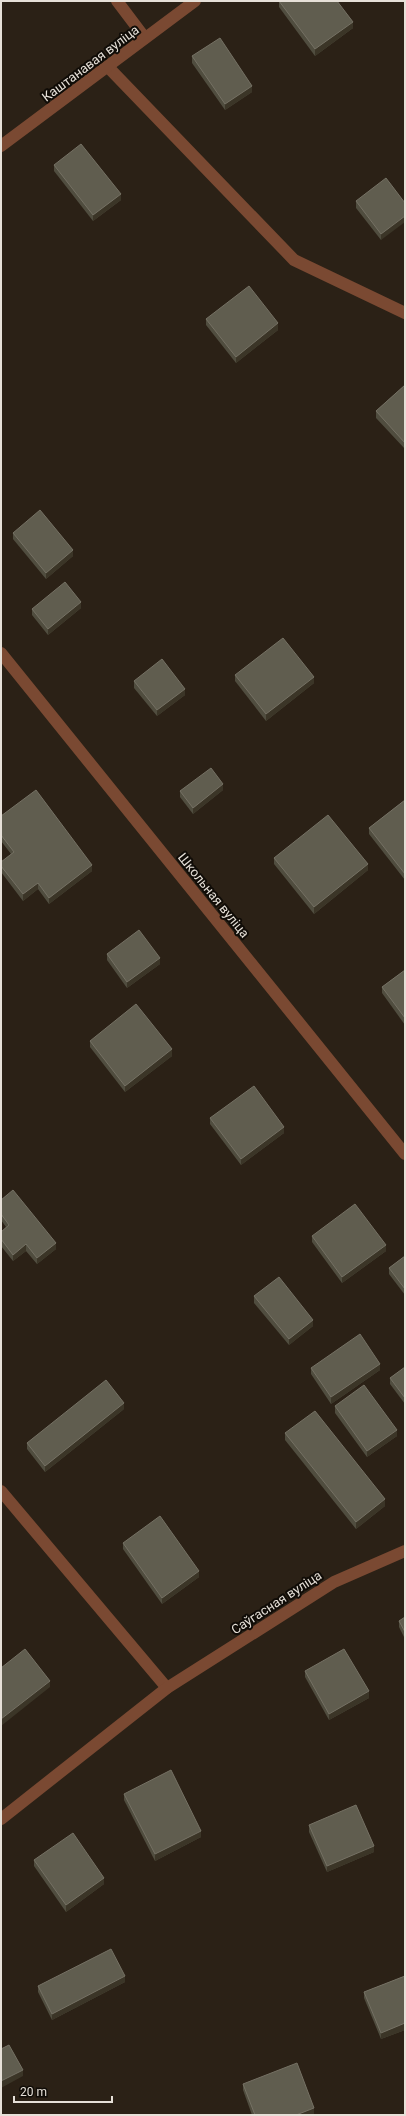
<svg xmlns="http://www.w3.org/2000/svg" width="406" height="2116" viewBox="0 0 406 2116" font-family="Roboto,sans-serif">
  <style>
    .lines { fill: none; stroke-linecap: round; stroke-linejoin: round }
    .minor { stroke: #7a4932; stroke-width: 12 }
    .wall { fill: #504d3f }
    .shaded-wall { fill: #3b3527 }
    .building { fill: #605d4f; stroke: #757164 }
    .labels { text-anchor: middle; stroke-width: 4; stroke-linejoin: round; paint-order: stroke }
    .street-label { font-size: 13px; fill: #e6e0d8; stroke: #100c07 }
  </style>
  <rect width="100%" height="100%" fill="#2b2116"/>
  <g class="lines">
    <g class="minor">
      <path d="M117,1L145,38"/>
      <path d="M108,67L294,260L405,313"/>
      <path d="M1,146L195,1"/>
      <path d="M1,653L405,1154"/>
      <path d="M1,1491L167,1688"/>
      <path d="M1,1819L167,1688L334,1582L405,1551"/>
    </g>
  </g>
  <g class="wall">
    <path d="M279,1L353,28L315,56L279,7Z"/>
    <path d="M192,56L252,92L225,110L192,63Z"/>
    <path d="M54,165L121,200L93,221L54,171Z"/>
    <path d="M356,201L405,203L381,240L356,208Z"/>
    <path d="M206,319L278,330L236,363L206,325Z"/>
    <path d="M405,385V449L376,418V411Z"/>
    <path d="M13,533L73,556L46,579L13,539Z"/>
    <path d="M81,608L48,635L32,615V609Z"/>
    <path d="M235,675L314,683L266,721L235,681Z"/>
    <path d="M134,681L185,695L157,716L134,688Z"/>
    <path d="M223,790L193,814L180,797V791Z"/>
    <path d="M405,800V880L369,834V828Z"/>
    <path d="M1,816L92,871L49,904L38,889L23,901L1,872V862L11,854L1,841Z"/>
    <path d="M274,858L368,870L314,914L274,864Z"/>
    <path d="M107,954L160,964L127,988L107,960Z"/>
    <path d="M405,970V1025L382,993V987Z"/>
    <path d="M90,1041L172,1056L125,1092L90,1047Z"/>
    <path d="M210,1118L284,1133L241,1165L210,1124Z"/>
    <path d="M1,1200L56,1249L37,1264L26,1251L13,1261L1,1246V1232L6,1227L1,1220Z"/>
    <path d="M312,1236L386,1251L342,1283L312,1242Z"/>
    <path d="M405,1256V1295L389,1274V1268Z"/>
    <path d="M254,1296L313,1326L289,1345L254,1303Z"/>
    <path d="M405,1367V1404L390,1384V1378Z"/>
    <path d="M311,1368L380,1370L331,1404L311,1374Z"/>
    <path d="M335,1406L397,1436L367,1457L335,1413Z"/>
    <path d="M124,1409L45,1472L27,1449V1443Z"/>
    <path d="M285,1433L385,1506L356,1529L285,1440Z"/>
    <path d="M123,1543L199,1577L162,1604L123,1549Z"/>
    <path d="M405,1617V1639L399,1627V1621Z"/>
    <path d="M305,1671L369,1698L329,1720L305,1677Z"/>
    <path d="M124,1794L201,1837L155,1861L124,1800Z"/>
    <path d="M309,1825L374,1852L327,1872L309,1832Z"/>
    <path d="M34,1860L104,1884L66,1912L34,1866Z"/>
    <path d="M405,1976V2030L381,2039L364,1998V1992Z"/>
    <path d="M125,1982L52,2020L38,1992V1986Z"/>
    <path d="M243,2084L314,2115H252L243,2090Z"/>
  </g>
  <g class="shaded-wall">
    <path d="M353,22V28L315,56V49Z"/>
    <path d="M252,86V92L225,110V104Z"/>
    <path d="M121,194V200L93,221V215Z"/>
    <path d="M405,216V222L381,240V234Z"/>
    <path d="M278,323V330L236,363V357Z"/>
    <path d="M73,550V556L46,579V573Z"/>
    <path d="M81,602V608L48,635V629Z"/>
    <path d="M314,677V683L266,721V714Z"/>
    <path d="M185,689V695L157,716V710Z"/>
    <path d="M223,784V790L193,814V808Z"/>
    <path d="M368,864V870L314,914V907Z"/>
    <path d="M92,865V871L49,904V898Z"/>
    <path d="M38,883V889L23,901V894Z"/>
    <path d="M160,958V964L127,988V982Z"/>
    <path d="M172,1049V1056L125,1092V1086Z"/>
    <path d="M284,1127V1133L241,1165V1159Z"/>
    <path d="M56,1243V1249L37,1264V1258Z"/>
    <path d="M26,1244V1251L13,1261V1255Z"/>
    <path d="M386,1245V1251L342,1283V1277Z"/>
    <path d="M313,1320V1326L289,1345V1339Z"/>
    <path d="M380,1364V1370L331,1404V1397Z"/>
    <path d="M124,1403V1409L45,1472V1466Z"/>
    <path d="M397,1430V1436L367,1457V1451Z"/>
    <path d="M385,1499V1506L356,1529V1522Z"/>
    <path d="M199,1571V1577L162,1604V1598Z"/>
    <path d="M50,1681V1687L1,1726V1719Z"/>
    <path d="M369,1691V1698L329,1720V1714Z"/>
    <path d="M201,1831V1837L155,1861V1854Z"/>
    <path d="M374,1846V1852L327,1872V1866Z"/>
    <path d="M104,1878V1884L66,1912V1905Z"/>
    <path d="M125,1976V1982L52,2020V2014Z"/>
    <path d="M405,2023V2030L381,2039V2033Z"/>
    <path d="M23,2070V2076L1,2088V2081Z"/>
    <path d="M314,2108V2115H296Z"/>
  </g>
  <g class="building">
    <path d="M279,1H337L353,22L315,49Z"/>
    <path d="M220,38L252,86L225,104L192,56Z"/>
    <path d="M81,144L121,194L93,215L54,165Z"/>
    <path d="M386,178L405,203V216L381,234L356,201Z"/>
    <path d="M249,286L278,323L236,357L206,319Z"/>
    <path d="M405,385V443L376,411Z"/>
    <path d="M40,510L73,550L46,573L13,533Z"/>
    <path d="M65,582L81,602L48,629L32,609Z"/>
    <path d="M283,638L314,677L266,714L235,675Z"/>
    <path d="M162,659L185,689L157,710L134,681Z"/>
    <path d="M211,768L223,784L193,808L180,791Z"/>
    <path d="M36,790L92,865L49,898L38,883L23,894L1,866V862L14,852L1,835V816Z"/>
    <path d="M405,800V874L369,828Z"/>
    <path d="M328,815L368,864L314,907L274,858Z"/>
    <path d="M139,930L160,958L127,982L107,954Z"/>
    <path d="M405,970V1018L382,987Z"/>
    <path d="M136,1004L172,1049L125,1086L90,1041Z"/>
    <path d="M254,1086L284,1127L241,1159L210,1118Z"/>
    <path d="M13,1190L56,1243L37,1258L26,1244L13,1255L1,1239V1232L9,1225L1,1214V1200Z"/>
    <path d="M355,1204L386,1245L342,1277L312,1236Z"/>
    <path d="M405,1256V1289L389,1268Z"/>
    <path d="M279,1277L313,1320L289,1339L254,1296Z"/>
    <path d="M360,1334L380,1364L331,1397L311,1368Z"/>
    <path d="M405,1367V1398L390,1378Z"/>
    <path d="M106,1380L124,1403L45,1466L27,1443Z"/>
    <path d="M364,1385L397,1430L367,1451L335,1406Z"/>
    <path d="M315,1411L385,1499L356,1522L285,1433Z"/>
    <path d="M160,1516L199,1571L162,1598L123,1543Z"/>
    <path d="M405,1617V1632L399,1621Z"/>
    <path d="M25,1649L50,1681L1,1719V1668Z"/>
    <path d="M344,1649L369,1691L329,1714L305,1671Z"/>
    <path d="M171,1770L201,1831L155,1854L124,1794Z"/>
    <path d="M356,1805L374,1846L327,1866L309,1825Z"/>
    <path d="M73,1833L104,1878L66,1905L34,1860Z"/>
    <path d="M111,1949L125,1976L52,2014L38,1986Z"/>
    <path d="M405,1976V2023L381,2033L364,1992Z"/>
    <path d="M9,2045L23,2070L1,2081V2049Z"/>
    <path d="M297,2063L314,2108L296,2115H255L243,2084Z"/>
  </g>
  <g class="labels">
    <g class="street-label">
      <text transform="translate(90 63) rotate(-37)" y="5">Каштанавая вуліца</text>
      <text transform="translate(214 895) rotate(51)" y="5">Школьная вуліца</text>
      <text transform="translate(276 1602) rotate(-33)" y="5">Саўгасная вуліца</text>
    </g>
  </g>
  <rect width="406" height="2116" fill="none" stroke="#e6e0d8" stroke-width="4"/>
  <path d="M14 2096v6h98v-6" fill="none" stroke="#e6e0d8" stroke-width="2"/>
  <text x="20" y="2096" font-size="12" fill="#e6e0d8" stroke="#100c07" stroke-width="3" paint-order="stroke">20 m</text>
</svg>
